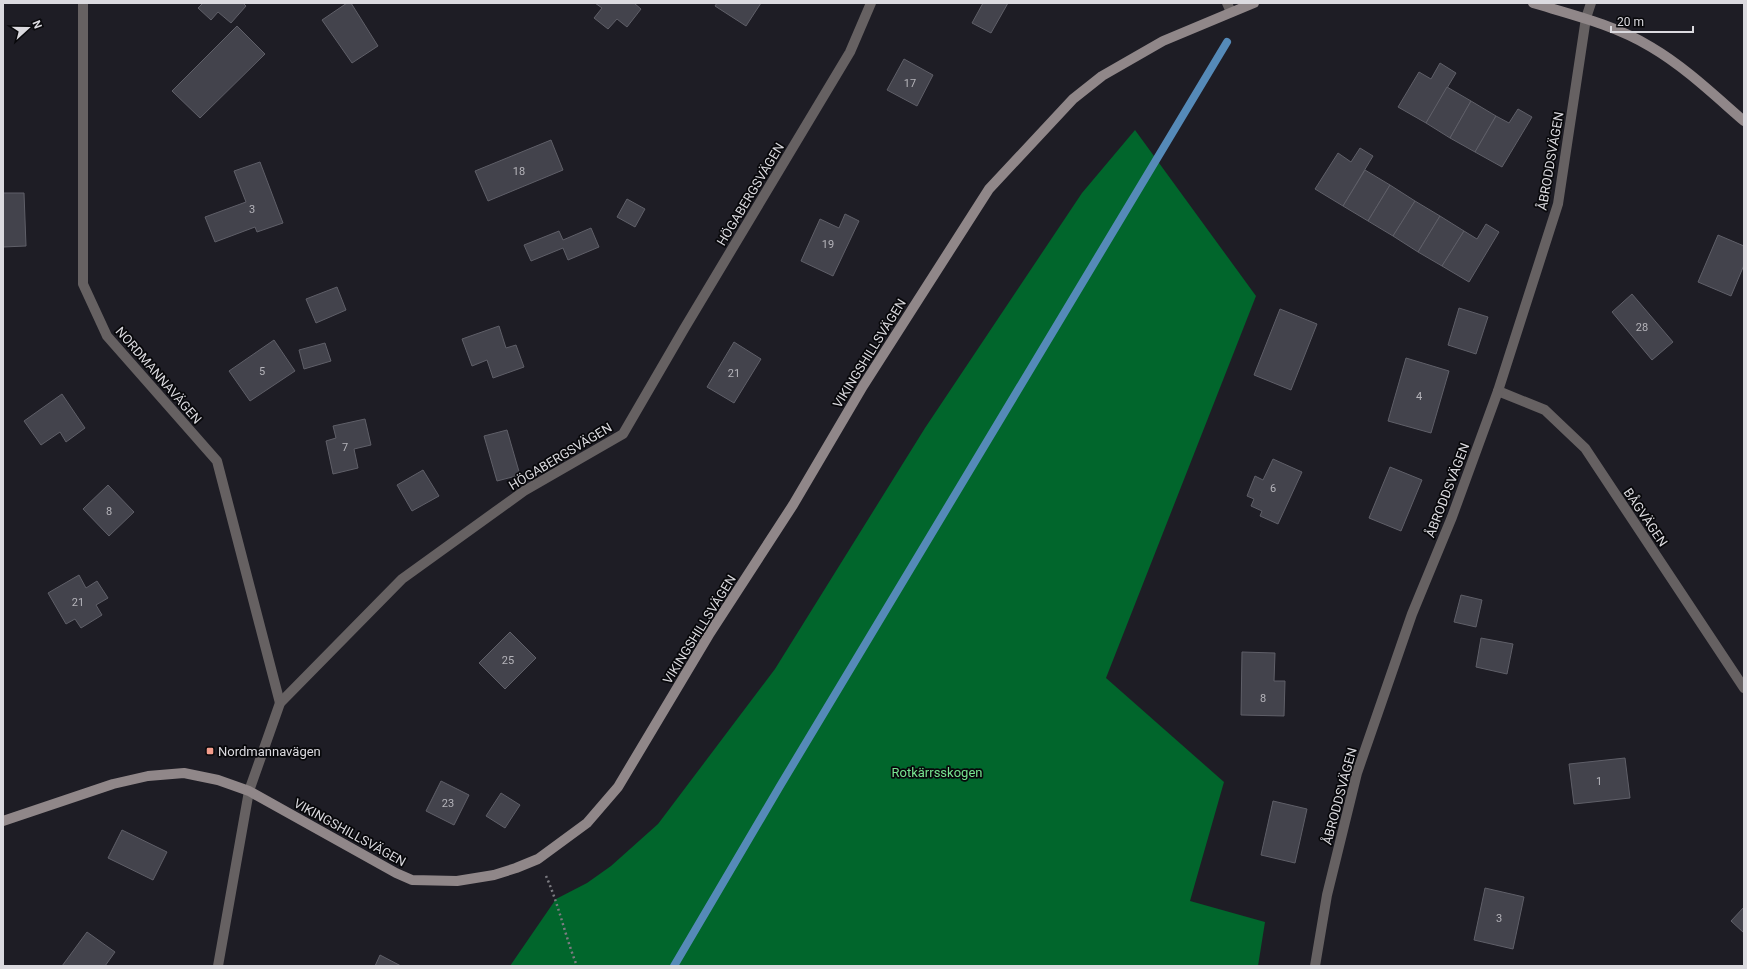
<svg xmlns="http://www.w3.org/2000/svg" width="1747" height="969" viewBox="0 0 1747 969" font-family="Roboto,sans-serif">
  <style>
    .forest { fill: #01662c }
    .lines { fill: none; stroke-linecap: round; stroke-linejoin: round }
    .stream { stroke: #558ab8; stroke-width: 8 }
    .building { fill: #43434c; stroke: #5f5f68 }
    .path { stroke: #7c7b81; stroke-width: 2.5; stroke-dasharray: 2 3; stroke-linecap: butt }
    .street { stroke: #666162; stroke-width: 10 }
    .secondary { stroke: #908789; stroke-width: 10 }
    .poi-dot { fill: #f49d8c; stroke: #08080b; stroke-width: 1.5 }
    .labels { text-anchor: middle; stroke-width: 3.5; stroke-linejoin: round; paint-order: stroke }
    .number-label { font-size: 11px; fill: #b5b4ba }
    .street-label { font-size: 13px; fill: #dbdadf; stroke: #08080b }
    .poi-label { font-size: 13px; fill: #dbdadf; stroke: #08080b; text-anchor: start }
    .park-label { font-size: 13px; fill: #77e491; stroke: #08080b }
  </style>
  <rect width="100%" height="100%" fill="#1e1d25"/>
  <path class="forest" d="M1135,130L1256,296L1106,678L1224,782L1190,901L1265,922L1258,966H510L556,899L587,883L611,866L658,824L775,669L925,428L1082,193Z"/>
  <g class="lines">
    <path class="stream" d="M674,966L780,786L1227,42"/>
  </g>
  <g class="building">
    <path d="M203,3H243L246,6L231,23L218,12L211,20L198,8Z"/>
    <path d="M347,3H351L378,46L352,63L322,20Z"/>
    <path d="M595,3H634L641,9L627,27L617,19L608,29L594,18L602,8Z"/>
    <path d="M717,3H761L746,26L715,6Z"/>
    <path d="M983,3H1008L991,33L972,23Z"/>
    <path d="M237,26L265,54L200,118L172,91Z"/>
    <path d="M904,59L933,75L917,106L887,90Z"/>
    <path d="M1440,63L1456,73L1426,123L1398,107L1419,72L1431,79Z"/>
    <path d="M1447,87L1471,101L1450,138L1426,123Z"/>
    <path d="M1471,101L1496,116L1475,152L1450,138Z"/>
    <path d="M1518,109L1532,117L1502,167L1475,152L1496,116L1509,123Z"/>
    <path d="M551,140L563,170L488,201L475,171Z"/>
    <path d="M1360,148L1373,156L1343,206L1315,189L1338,153L1351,162Z"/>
    <path d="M260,162L283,223L257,232L255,227L215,242L205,217L246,202L234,171Z"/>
    <path d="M1365,170L1390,185L1368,221L1343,206Z"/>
    <path d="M1390,185L1415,201L1393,236L1368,221Z"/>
    <path d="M3,193H24L26,246L3,247Z"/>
    <path d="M627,199L645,209L635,227L617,217Z"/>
    <path d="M1415,201L1440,216L1418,252L1393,236Z"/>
    <path d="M845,214L859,221L833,276L801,261L820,219L839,228Z"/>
    <path d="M1440,216L1464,231L1442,266L1418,252Z"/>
    <path d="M1486,224L1499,232L1469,282L1442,266L1464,231L1477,239Z"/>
    <path d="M591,228L599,247L568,260L563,248L531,261L524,245L559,231L563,240Z"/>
    <path d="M1718,235L1744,246V265L1731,296L1698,282Z"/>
    <path d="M337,287L346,310L316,323L306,299Z"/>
    <path d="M1632,294L1673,342L1652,360L1612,312Z"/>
    <path d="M1459,308L1488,317L1476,354L1448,345Z"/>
    <path d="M1280,309L1317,324L1291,390L1254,375Z"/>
    <path d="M499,326L506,348L516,345L524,367L493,378L487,360L472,366L462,339Z"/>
    <path d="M274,340L295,371L250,401L229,371Z"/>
    <path d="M734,342L761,359L734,403L707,387Z"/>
    <path d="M325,343L331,361L304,369L299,350Z"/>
    <path d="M1406,358L1449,371L1431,433L1388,421Z"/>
    <path d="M62,394L85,428L66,442L60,432L41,445L24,421Z"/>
    <path d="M365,419L371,445L354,449L358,468L333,474L326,441L336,438L333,426Z"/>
    <path d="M507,430L520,475L497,481L484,436Z"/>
    <path d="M1273,459L1302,472L1278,524L1260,516L1262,511L1251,506L1254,499L1247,496L1255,476L1263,480Z"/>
    <path d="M1390,467L1422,480L1401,531L1369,518Z"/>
    <path d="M423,470L439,496L412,511L397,485Z"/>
    <path d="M108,485L134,512L109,536L83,509Z"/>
    <path d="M79,575L86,588L97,581L108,598L96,605L102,615L81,628L75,619L66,624L48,593Z"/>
    <path d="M1461,595L1482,600L1476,627L1454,622Z"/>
    <path d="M510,632L536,658L505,689L479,663Z"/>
    <path d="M1481,638L1513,644L1507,674L1476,667Z"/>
    <path d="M1242,652L1275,653L1274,681H1285L1284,716L1241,715Z"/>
    <path d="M1625,758L1630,798L1574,804L1569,764Z"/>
    <path d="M441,781L469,795L454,825L426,811Z"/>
    <path d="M501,793L520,805L505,828L486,816Z"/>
    <path d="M1273,801L1307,809L1295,863L1261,855Z"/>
    <path d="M122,830L167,852L153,880L108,858Z"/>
    <path d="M1485,888L1524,897L1513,949L1474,940Z"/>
    <path d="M1744,907V933L1731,921Z"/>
    <path d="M87,932L115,952L105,966H62Z"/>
    <path d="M380,955L401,966H375Z"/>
  </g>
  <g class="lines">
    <path class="path" d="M546,876C559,905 565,936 577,966"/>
    <g class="street">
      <path d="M83,3V284L107,336L217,461L280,703"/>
      <path d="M1227,3L1231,12"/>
      <path d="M1498,391L1545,410L1585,448L1744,688"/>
      <path d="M218,966L249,791L280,703L402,579L524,491L623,434L684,329L850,52L871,3"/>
      <path d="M1315,966L1327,895L1357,773L1412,614L1452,517L1498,391L1558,204L1586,18L1591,3"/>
    </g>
    <g class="secondary">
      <path d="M1533,3C1573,15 1615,25 1651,47C1685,67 1714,95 1744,121"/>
      <path d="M3,821L113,784L148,776L184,773L218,780L249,791L396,873L412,880L457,881L494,875L516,868L538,859L587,823L618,787L710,633L793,505L863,386L989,189L1073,99L1102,76L1163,41L1254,3"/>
    </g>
  </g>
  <rect class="poi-dot" x="206" y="747" width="8" height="8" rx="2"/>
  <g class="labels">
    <g class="number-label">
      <text x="910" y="87">17</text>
      <text x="519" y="175">18</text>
      <text x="252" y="213">3</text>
      <text x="828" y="248">19</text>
      <text x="1642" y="331">28</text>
      <text x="262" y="375">5</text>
      <text x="734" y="377">21</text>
      <text x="1419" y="400">4</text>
      <text x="345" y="451">7</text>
      <text x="1273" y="492">6</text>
      <text x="109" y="515">8</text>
      <text x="78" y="606">21</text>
      <text x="508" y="664">25</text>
      <text x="1263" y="702">8</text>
      <text x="1599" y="785">1</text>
      <text x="448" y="807">23</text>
      <text x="1499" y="922">3</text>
    </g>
    <g class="street-label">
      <text transform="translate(1550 161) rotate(-80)" y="5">ÅBRODDSVÄGEN</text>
      <text transform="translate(750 194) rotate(-59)" y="5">HÖGABERGSVÄGEN</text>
      <text transform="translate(869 353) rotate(-58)" y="5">VIKINGSHILLSVÄGEN</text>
      <text transform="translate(159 375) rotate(49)" y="5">NORDMANNAVÄGEN</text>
      <text transform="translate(560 456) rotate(-31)" y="5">HÖGABERGSVÄGEN</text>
      <text transform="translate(1447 490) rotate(-69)" y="5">ÅBRODDSVÄGEN</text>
      <text transform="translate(1646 517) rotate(56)" y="5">BÅGVÄGEN</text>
      <text transform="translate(699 629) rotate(-58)" y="5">VIKINGSHILLSVÄGEN</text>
      <text transform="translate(1339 796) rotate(-75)" y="5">ÅBRODDSVÄGEN</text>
      <text transform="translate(350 832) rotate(29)" y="5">VIKINGSHILLSVÄGEN</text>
    </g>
    <g class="poi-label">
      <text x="218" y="756">Nordmannavägen</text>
    </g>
    <g class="park-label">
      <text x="937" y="777">Rotkärrsskogen</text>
    </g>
  </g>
  <rect width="1747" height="969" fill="none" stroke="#dbdadf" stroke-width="8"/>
  <g transform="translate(28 28) rotate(69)" stroke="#08080b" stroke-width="3" paint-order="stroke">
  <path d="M0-3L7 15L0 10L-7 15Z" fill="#dbdadf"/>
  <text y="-6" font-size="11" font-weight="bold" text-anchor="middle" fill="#dbdadf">N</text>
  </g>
  <path d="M1611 26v6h82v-6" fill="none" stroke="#dbdadf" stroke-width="2"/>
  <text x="1617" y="26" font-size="12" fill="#dbdadf" stroke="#08080b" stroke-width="3" paint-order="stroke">20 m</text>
</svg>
